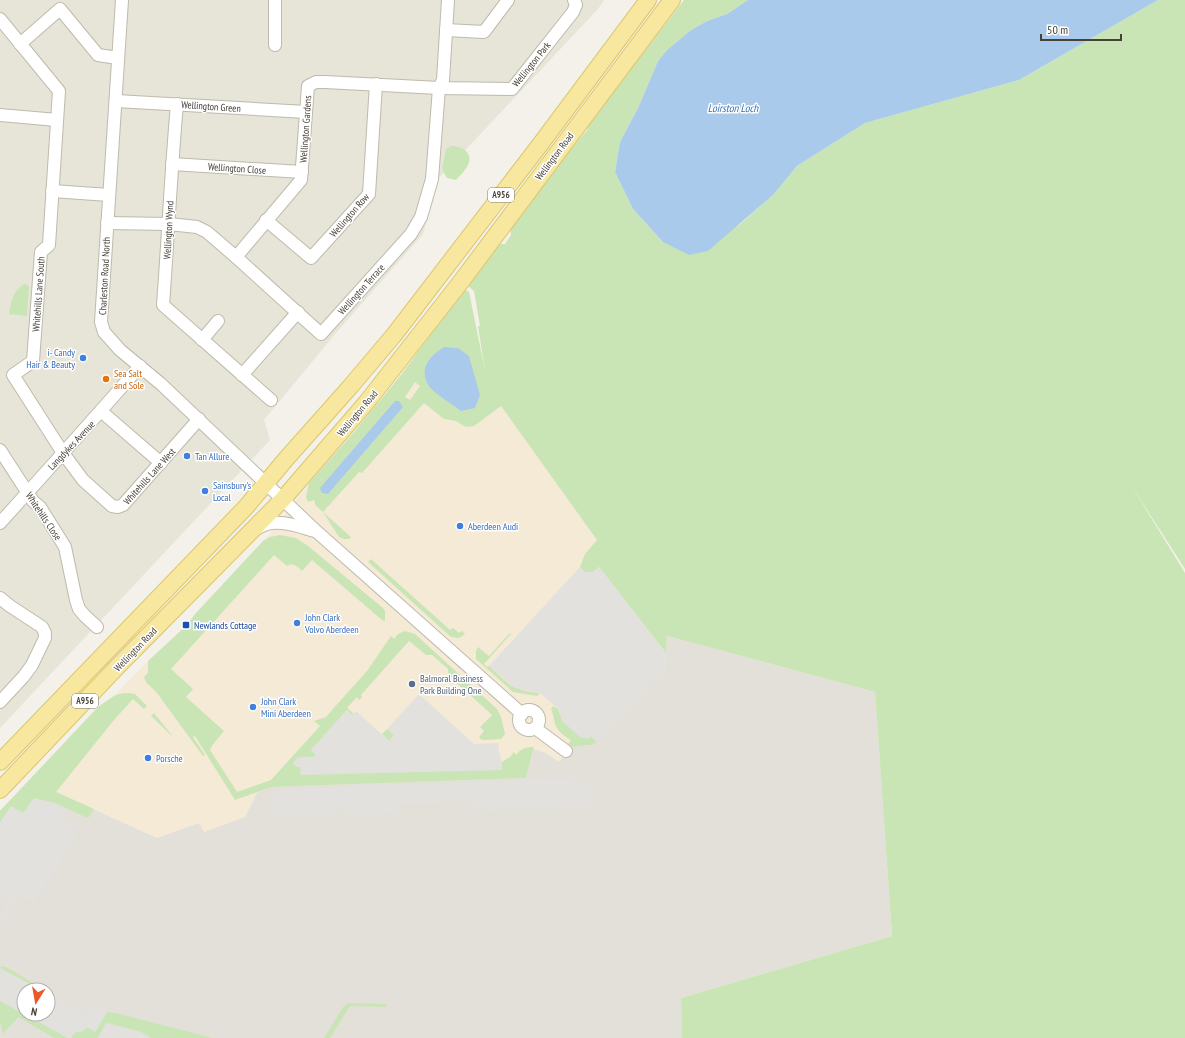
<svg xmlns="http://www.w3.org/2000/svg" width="1185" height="1038" viewBox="0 0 1185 1038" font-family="'PT Sans Narrow',sans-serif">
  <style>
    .residential { fill: #e7e4d8 }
    .commercial { fill: #f4ead6 }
    .industrial { fill: #e3e0da; fill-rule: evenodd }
    .green { fill: #cae5b5; fill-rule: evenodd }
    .parking { fill: #e2e1dd }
    .water { fill: #aacaec }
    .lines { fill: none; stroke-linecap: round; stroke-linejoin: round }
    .minor-casing { stroke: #bebaac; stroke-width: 14 }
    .major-casing { stroke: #dcc66e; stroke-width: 18 }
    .minor { stroke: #fff; stroke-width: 12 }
    .major { stroke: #f8e79e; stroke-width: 16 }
    .shop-dot { fill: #3f7fe0; stroke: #fff; stroke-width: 1.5 }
    .food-dot { fill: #e8710a; stroke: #fff; stroke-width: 1.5 }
    .transit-dot { fill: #1a4fb4; stroke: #fff; stroke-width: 1.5 }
    .service-dot { fill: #5c6f8a; stroke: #fff; stroke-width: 1.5 }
    .labels { text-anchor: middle; stroke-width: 3; stroke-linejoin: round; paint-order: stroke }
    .shield { fill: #fff; stroke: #7e7b74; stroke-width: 1 }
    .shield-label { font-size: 9px; font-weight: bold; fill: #474238 }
    .street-label { font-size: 10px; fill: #474238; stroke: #fff }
    .shop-label { font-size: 10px; fill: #366cbe; stroke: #fff; text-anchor: start }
    .food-label { font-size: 10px; fill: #c56008; stroke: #fff; text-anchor: start }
    .transit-label { font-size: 10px; fill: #164399; stroke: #fff; text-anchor: start }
    .service-label { font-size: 10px; fill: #4e5e75; stroke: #fff; text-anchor: start }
    .water-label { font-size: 11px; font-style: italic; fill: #376fac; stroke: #fff }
  </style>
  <rect width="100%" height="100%" fill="#f3f1e9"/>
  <path class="residential" d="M0,0H604L598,9L439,178L423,234L335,334L264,420L270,440L0,728Z"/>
  <path class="commercial" d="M464,289L469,292L489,389L667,636L665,670L597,742L570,745L559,762L546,753L526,778L257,793L245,817L204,832L199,823L157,838L29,780L98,707L112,698L148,661L176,635L269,535L309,483L355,431L401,375Z"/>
  <path class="industrial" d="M667,636L875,692L892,936L681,998L682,1038H0V811L29,780L157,838L199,823L204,832L245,817L257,793L272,787L526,778L534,749L546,753L559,762L570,745L573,747L591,745L665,670ZM24,990H48V1014H24Z"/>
  <g class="green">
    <path d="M684,0H748L727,14L707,21L691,30L667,50L658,61L638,108L620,142L615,172L633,209L663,242L738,226L773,195L797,166L865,123L1019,80L1158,0H1185V569L1131,485L1185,573V1038H682L681,998L892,936L875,692L667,636L666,653L599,567L593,572H585L580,567L585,554L597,540L501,406L474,426L466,427L456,421L444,419L424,403L362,473L359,472L323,512L351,537L349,539H344L339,537L323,512L316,506L314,500L308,502L306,497L309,483L355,431L401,375L464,289L469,292L485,371L478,326H480L474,291L468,286L497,246L500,244H505L511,235L510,228L560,162L588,129L586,128ZM415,382L420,386L410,400L405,397Z"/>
    <path d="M451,146C463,146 475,154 467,167C464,172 459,176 456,180L447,178L442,169L446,149Z"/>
    <path d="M25,284L29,286L27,316L9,314C11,303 13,289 25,284Z"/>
    <path d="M280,535L296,538L308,546L383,608L385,611V621L382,620L312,560L302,571C298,567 293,562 287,566L274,555L171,669L193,689L186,697L224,731L211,747L210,750L237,792L271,780L320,726L314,721L326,717L332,710L367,671L391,636L394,639L398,634L405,631L415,634L497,709L501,717L505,734L501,739L482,740L479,737L484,731L480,727L492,715L448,675V669L432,655H426L409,641L361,695L362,697L359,700L357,697L347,708L354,714L352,715L347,710L311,750L316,755L314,757L297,758L301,767L502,770V762L510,757L514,752L516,755C521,748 526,747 534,747L526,778L272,787L235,800L195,736L193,737L205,755L203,756L157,693L146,682L144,677L148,673V661L187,625L195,614L263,541L270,537Z"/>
    <path d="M371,559L450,630L453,628L459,633L462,631L465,634L459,638L451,637L368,562Z"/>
    <path d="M510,633L511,634L484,664L487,667L489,666L510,685L525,691L540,693L537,696L513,692L476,659V651L478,647L489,656Z"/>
    <path d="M129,693L135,694L147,706L144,709L133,699L114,720L56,792L94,809L88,818L55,803L0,822V811L98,707C110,699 114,693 129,693Z"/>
    <path d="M553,706L558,709L563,722L591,736L597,742L591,745L573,747L568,744L571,740C566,737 560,733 557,728C554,723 554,715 551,709Z"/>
    <path d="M154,713L174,738L151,716Z"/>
    <path d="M387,729L394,735L389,741L382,734Z"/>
    <path d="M4,966L8,968L45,990H40L0,968V967Z"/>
    <path d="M0,1001L68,1038H54L18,1017L3,1034L0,1022Z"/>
    <path d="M348,1003L386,1004V1007L350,1006L330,1038H324L343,1007Z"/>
    <path d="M107,1012L116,1013L213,1038H151L141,1032L106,1023L98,1038H71L75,1032C80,1032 84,1031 87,1027L95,1032Z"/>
  </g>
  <g class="parking">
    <path d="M580,567L585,572H593L599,567L666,653L665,670L597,742L591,736L588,739L580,737L563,722L558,709L540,693L515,688L489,666Z"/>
    <path d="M419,694L474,744L498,743L499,752L502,762V770L301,775L300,767H297L293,763L297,758L314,757L316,755L311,750L347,710L352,715L356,711L389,741L394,735L387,729Z"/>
    <path d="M578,778L579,787L592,786L593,807L473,811V801H468L399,804V813L347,815L346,808L334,809V815L273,817L272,789Z"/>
    <path d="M34,798L55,803L69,810L63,821L80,830L34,903L19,895L2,923L0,922V916L10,899L0,892V822L11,806L23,813Z"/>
    <path d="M0,968L40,990H24V1014L0,1001L3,992L0,990Z"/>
    <path d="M48,994L84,1014L89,1006L107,1012L95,1032L87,1027L82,1032H75L71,1038H68L24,1014H48Z"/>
    <path d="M106,1023L141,1032L151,1038H98Z"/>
  </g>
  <g class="water">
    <path d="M748,0H1158L1019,80L865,123L797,166L773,195L708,251L689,255L663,242L633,209L615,172L620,142L638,108L658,61L667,50L691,30L707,21L727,14Z"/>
    <path d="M444,347L458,348L469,356L480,395L475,408L461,411C455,406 432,392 429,386C418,368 430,356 444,347Z"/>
    <path d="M395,401H399L403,407L328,494L322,493L320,488Z"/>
  </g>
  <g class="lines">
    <g class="minor-casing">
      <g id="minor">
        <path d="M122,0L101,322L104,332L120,350L161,384L316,531L522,714"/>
        <path d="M275,0V45"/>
        <path d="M0,19L59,91L49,245L41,252L33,361L13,375L63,453L83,480L112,506L118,507L123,505L199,419"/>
        <path d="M446,30L484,32L508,0"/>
        <path d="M20,44L60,9L98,55L118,58"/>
        <path d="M116,101L306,112"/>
        <path d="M177,104C171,171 168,238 163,305L271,400"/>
        <path d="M0,115L57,120"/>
        <path d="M172,164L302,172"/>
        <path d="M52,191L109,195"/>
        <path d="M266,220L311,258L369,194L376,84"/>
        <path d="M107,223L169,224L197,227L207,232L236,257L321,334L411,234L421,217L432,179L439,88L443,80L448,0"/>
        <path d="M236,257L301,180L308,86L316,82H325L439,88L512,89L573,12L576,5L574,0"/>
        <path d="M202,340L218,321"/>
        <path d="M242,375L298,312"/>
        <path d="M102,412L161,463"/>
        <path d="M0,450L33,501L40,507L65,547L76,600L79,609L85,616L97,627"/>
        <path d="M0,523C47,471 94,419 140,366"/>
        <path d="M255,529C259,528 263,525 267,524C282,520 300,527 315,531"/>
        <path d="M0,598L10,606L42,627L45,633V638L32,665L24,676L0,702"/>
        <circle cx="529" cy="720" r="10"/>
        <path d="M535,728L566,751"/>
      </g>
    </g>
    <g class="major-casing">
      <g id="major">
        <path d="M0,762L246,507L286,459L350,387L394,335L539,146L648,0"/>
        <path d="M0,790L118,666L283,499L366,403L460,283L672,0"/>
      </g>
    </g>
    <use href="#minor" class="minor"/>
    <use href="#major" class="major"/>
  </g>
  <g class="shop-dot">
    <circle cx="83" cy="358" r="4"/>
    <circle cx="187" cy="456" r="4"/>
    <circle cx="205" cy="491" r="4"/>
    <circle cx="460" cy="526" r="4"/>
    <circle cx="297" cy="623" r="4"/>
    <circle cx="253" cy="707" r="4"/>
    <circle cx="148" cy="758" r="4"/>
  </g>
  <circle class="food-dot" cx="106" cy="379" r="4"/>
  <rect class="transit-dot" x="182" y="621" width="8" height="8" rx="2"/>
  <circle class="service-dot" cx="412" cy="684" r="4"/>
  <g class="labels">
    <g class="shield">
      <rect x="488" y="188" width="26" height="14" rx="3"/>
      <rect x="72" y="694" width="26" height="14" rx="3"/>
    </g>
    <g class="shield-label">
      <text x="501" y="198">A956</text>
      <text x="85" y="704">A956</text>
    </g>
    <g class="street-label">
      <text transform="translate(531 64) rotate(-51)" y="4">Wellington Park</text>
      <text transform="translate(211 106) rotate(4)" y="4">Wellington Green</text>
      <text transform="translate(305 129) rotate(-86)" y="4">Wellington Gardens</text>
      <text transform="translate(554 156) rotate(-53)" y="4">Wellington Road</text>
      <text transform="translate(237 168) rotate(4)" y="4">Wellington Close</text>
      <text transform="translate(349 215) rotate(-49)" y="4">Wellington Row</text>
      <text transform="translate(168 230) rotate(-87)" y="4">Wellington Wynd</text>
      <text transform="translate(104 276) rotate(-87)" y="4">Charleston Road North</text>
      <text transform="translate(361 289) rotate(-48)" y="4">Wellington Terrace</text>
      <text transform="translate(38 294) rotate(-86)" y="4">Whitehills Lane South</text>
      <text transform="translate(357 413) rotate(-50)" y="4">Wellington Road</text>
      <text transform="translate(71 445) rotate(-47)" y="4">Langdykes Avenue</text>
      <text transform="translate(149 476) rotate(-48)" y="4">Whitehills Lane West</text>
      <text transform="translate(44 516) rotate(56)" y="4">Whitehills Close</text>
      <text transform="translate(135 649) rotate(-46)" y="4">Wellington Road</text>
    </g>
    <g class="shop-label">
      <text x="75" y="356" text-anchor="end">i- Candy<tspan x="75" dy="12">Hair &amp; Beauty</tspan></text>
      <text x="195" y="460">Tan Allure</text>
      <text x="213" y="489">Sainsbury's<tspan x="213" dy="12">Local</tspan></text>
      <text x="468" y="530">Aberdeen Audi</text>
      <text x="305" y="621">John Clark<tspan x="305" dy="12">Volvo Aberdeen</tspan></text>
      <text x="261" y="705">John Clark<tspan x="261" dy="12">Mini Aberdeen</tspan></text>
      <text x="156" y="762">Porsche</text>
    </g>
    <g class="food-label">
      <text x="114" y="377">Sea Salt<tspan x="114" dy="12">and Sole</tspan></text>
    </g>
    <g class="transit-label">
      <text x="194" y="629">Newlands Cottage</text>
    </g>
    <g class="service-label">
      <text x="420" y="682">Balmoral Business<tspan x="420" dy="12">Park Building One</tspan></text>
    </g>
    <g class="water-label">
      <text x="733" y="112">Loirston Loch</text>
    </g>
  </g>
  <g transform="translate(36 1002) rotate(191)"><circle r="19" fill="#ffffff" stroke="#b5b3af"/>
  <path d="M0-3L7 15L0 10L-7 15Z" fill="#ec5827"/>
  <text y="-6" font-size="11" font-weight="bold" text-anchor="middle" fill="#474238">N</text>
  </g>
  <path d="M1041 34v6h80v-6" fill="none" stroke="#474238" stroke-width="2"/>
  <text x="1047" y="34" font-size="12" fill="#474238" stroke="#ffffff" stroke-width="3" paint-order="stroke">50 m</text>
</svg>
